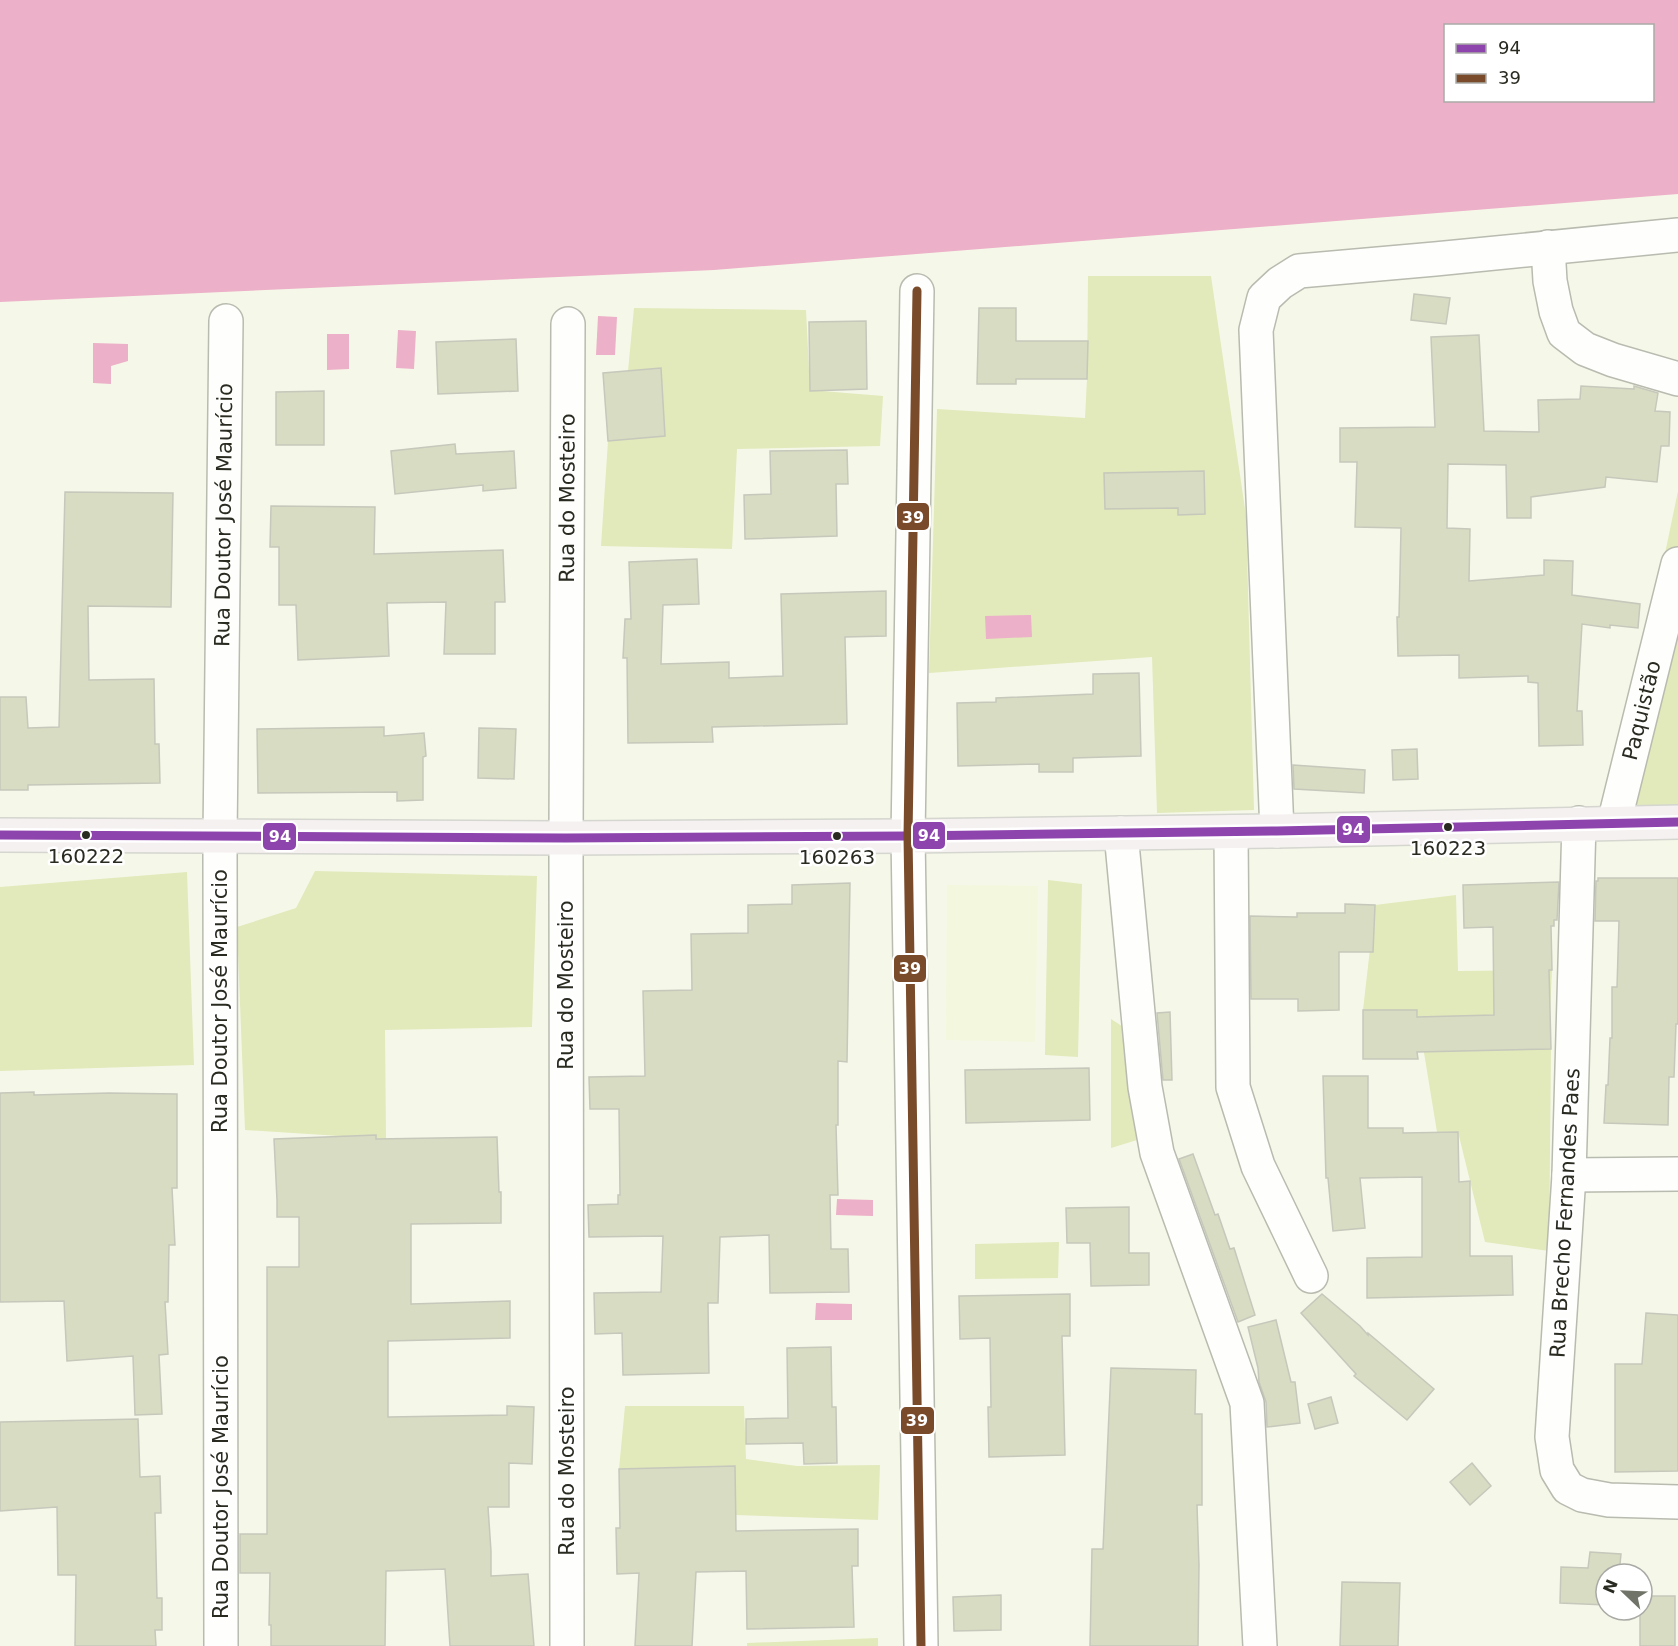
<svg xmlns="http://www.w3.org/2000/svg" width="1678" height="1646" viewBox="0 0 1678 1646" font-family="'DejaVu Sans',sans-serif">
  <style>
    .built { fill: #f3f7dd }
    .green { fill: #e2e9bb }
    .water { fill: #ecb0c8; fill-rule: evenodd }
    .building { fill: #d8dcc3; stroke: #c5c8bb; stroke-width: 1.5 }
    .lines { fill: none; stroke-linecap: round; stroke-linejoin: round }
    .minor-casing { stroke: #b8bbaf; stroke-width: 36 }
    .major-casing { stroke: #d4d6cf; stroke-width: 36 }
    .minor { stroke: #fefefc; stroke-width: 33 }
    .major { stroke: #f6f1f1; stroke-width: 33 }
    .bus-1-casing { stroke: #fff; stroke-width: 14 }
    .bus-2-casing { stroke: #fff; stroke-width: 14 }
    .bus-1 { stroke: #8e44ad; stroke-width: 9 }
    .bus-2 { stroke: #7a4b2a; stroke-width: 9 }
    .bus-dot { fill: #292b21; stroke: #fff; stroke-width: 2 }
    .labels { text-anchor: middle; stroke-width: 5; stroke-linejoin: round; paint-order: stroke }
    .bus-label { font-size: 20px; fill: #292b21; stroke: #fff }
    .street-label { font-size: 21px; fill: #292b21; stroke: #fff }
    .line-badge { stroke: #fff; stroke-width: 2 }
    .badge-label { font-size: 16px; text-anchor: middle; font-weight: bold; fill: #fff }
  </style>
  <rect width="100%" height="100%" fill="#f5f8e8"/>
  <path class="built" d="M947,885L1038,886L1035,1042L946,1040Z"/>
  <g class="green">
    <path d="M1088,276H1211L1246,516L1254,810L1157,813L1152,657L929,673L937,409L1085,418L1087,379Z"/>
    <path d="M634,308L806,310L810,390L883,396L880,446L737,449L732,549L601,546L608,441L665,436L661,369L628,371Z"/>
    <path d="M1678,491V809L1612,808Z"/>
    <path d="M315,871L537,876L532,1027L385,1030L386,1139L245,1130L237,927L296,908Z"/>
    <path d="M187,872L194,1065L0,1071V887Z"/>
    <path d="M1048,880L1082,884L1078,1057L1045,1055Z"/>
    <path d="M1456,895L1458,971L1552,970L1550,1013L1457,1016L1551,1049L1549,1251L1485,1242L1458,1132H1437L1417,1010H1363L1375,905Z"/>
    <path d="M1111,1019L1128,1030L1137,1140L1111,1148Z"/>
    <path d="M1059,1242L1058,1278L975,1279V1244Z"/>
    <path d="M625,1406H744L746,1459L797,1466L880,1465L878,1520L735,1515V1466L619,1469Z"/>
    <path d="M878,1638V1646H747V1643Z"/>
  </g>
  <g class="water">
    <path d="M0,0H1678V194L714,270L0,302ZM1446,26H1652V100H1446Z"/>
    <path d="M598,316L617,317L615,355H596Z"/>
    <path d="M398,330L416,331L414,369L396,368Z"/>
    <path d="M327,334H349V369L327,370Z"/>
    <path d="M93,343L128,344V361L111,366V384L93,383Z"/>
    <path d="M1031,615L1032,637L986,639L985,616Z"/>
    <path d="M837,1199L873,1200V1216L836,1215Z"/>
    <path d="M816,1303L852,1304V1320H815Z"/>
  </g>
  <g class="building">
    <path d="M1414,294L1450,298L1446,324L1411,320Z"/>
    <path d="M979,308H1016V341H1088L1087,379H1016V384H977Z"/>
    <path d="M866,321L867,389L810,391L809,322Z"/>
    <path d="M1479,335L1484,431L1539,432L1538,400L1580,399L1581,386L1634,389V386L1658,393L1655,411L1670,412L1669,446H1661L1657,482L1606,477L1605,487L1531,497V518H1507L1506,465L1448,464L1447,528L1470,529L1469,581L1544,575V560L1573,561L1572,595L1640,604L1638,628L1610,625V628L1582,624L1577,711H1582L1583,745L1539,746L1538,683L1528,682V676L1459,678V655L1398,656L1397,617H1399L1401,528L1355,527L1357,462H1340V428L1435,427L1431,337Z"/>
    <path d="M516,339L518,391L438,394L436,342Z"/>
    <path d="M661,368L665,436L608,441L603,373Z"/>
    <path d="M324,391V445H276V392Z"/>
    <path d="M455,444L456,454L514,451L516,488L483,491V485L395,494L391,451Z"/>
    <path d="M847,450L848,484H836L837,536L745,539L744,495L771,494L770,451Z"/>
    <path d="M1204,471L1205,514L1178,515V508L1105,509L1104,473Z"/>
    <path d="M65,492L173,493L171,607L88,606L89,680L154,679L155,744H159L160,783L28,785V790H0V697H26L28,728L59,727Z"/>
    <path d="M271,506L375,507L374,554L503,550L505,602H495V654H444L446,602L387,603L389,656L298,660L296,605H279V547H270Z"/>
    <path d="M697,559L699,604L663,605L661,664L729,662V678L783,676L781,594L886,591V636L845,637L847,724L712,727L713,742L628,743L627,658H623L625,619H631L629,562Z"/>
    <path d="M1139,673L1141,756L1073,758V772H1039V764L958,766L957,703L996,702V698L1093,694V674Z"/>
    <path d="M384,727V736L424,733L426,756L423,757V800L397,801V792L258,793L257,729Z"/>
    <path d="M479,728L516,729L514,779L478,778Z"/>
    <path d="M1417,749L1418,779L1393,780L1392,750Z"/>
    <path d="M1293,765L1365,770L1364,793L1294,789Z"/>
    <path d="M1598,878H1678V1024H1676L1674,1077H1669L1668,1125L1604,1123L1606,1085H1608L1610,1038H1612V987H1617L1619,921H1595L1596,881H1598Z"/>
    <path d="M1559,882L1557,920H1554V926H1551L1552,970H1549L1551,1049L1417,1052L1418,1059H1363V1010H1417V1017L1494,1015L1493,927L1464,928L1463,885Z"/>
    <path d="M850,883L847,1062L838,1061V1125H836L838,1195H830L831,1249H848L849,1292L770,1293L769,1235L720,1237L718,1303H708L709,1373L623,1375L622,1333L595,1334L594,1293L661,1292L663,1236L589,1237L588,1205L618,1204V1195H620L619,1109H590L589,1077L645,1076L643,991L692,990L691,934L748,933V905L792,904V885Z"/>
    <path d="M1345,904L1375,905L1373,952H1339V1010L1298,1011V999H1251L1250,916L1297,917V913H1345Z"/>
    <path d="M1170,1012L1172,1080H1163L1157,1013Z"/>
    <path d="M1089,1068L1090,1120L966,1123L965,1070Z"/>
    <path d="M1323,1076H1368V1128H1403V1133L1458,1132L1459,1182L1470,1181V1256H1512L1513,1295L1367,1298V1258L1422,1257V1177L1360,1178L1365,1228L1333,1231L1328,1178H1326Z"/>
    <path d="M34,1092V1095L109,1093L177,1094V1188H172L175,1245H169L168,1302H165L168,1354L159,1355L162,1414L135,1415L133,1356L67,1361L64,1301L0,1302V1093Z"/>
    <path d="M376,1135V1139L497,1137L499,1192H501V1223L411,1224V1304L510,1301V1338L388,1341V1417L507,1415V1406L534,1407L532,1464L509,1463V1507H488L491,1551V1576L528,1574L534,1646H450L445,1569L386,1571L385,1646H271V1625H269L270,1573H240V1534H267V1267H299V1217H277V1200L274,1139Z"/>
    <path d="M1193,1154L1215,1215L1218,1214L1230,1249L1234,1248L1255,1315L1238,1322L1179,1159Z"/>
    <path d="M1129,1207V1253H1149V1285L1091,1286L1090,1243H1067L1066,1208Z"/>
    <path d="M1070,1294V1336H1062L1065,1455L989,1457L988,1407H991L990,1338L960,1339L959,1296Z"/>
    <path d="M1322,1294L1360,1326L1368,1335V1333L1434,1389L1407,1420L1354,1376L1356,1374L1301,1313Z"/>
    <path d="M1646,1313L1678,1315V1471L1615,1472V1364H1642Z"/>
    <path d="M1276,1320L1291,1382H1295L1300,1423L1267,1427L1266,1402L1259,1382L1258,1368L1248,1327Z"/>
    <path d="M831,1347L832,1407H836L837,1463L804,1464L803,1443L746,1444V1419L788,1418L787,1348Z"/>
    <path d="M1111,1368L1196,1370L1195,1414H1202V1505H1197L1199,1565L1198,1646H1090L1092,1549H1103Z"/>
    <path d="M1331,1397L1338,1423L1315,1429L1308,1404Z"/>
    <path d="M138,1419L140,1477L160,1476L161,1513H155L157,1598H162V1630H155L156,1646H75L76,1575H58L57,1507L0,1511V1422Z"/>
    <path d="M1472,1463L1491,1486L1470,1505L1450,1482Z"/>
    <path d="M735,1466L736,1531L858,1529V1566H852L854,1627L747,1629L746,1571L696,1572L692,1646H635L639,1573L617,1574L616,1528H620L619,1469Z"/>
    <path d="M1590,1552L1621,1554L1619,1574H1606V1605L1560,1603L1561,1567L1588,1568Z"/>
    <path d="M1342,1582L1400,1583L1398,1646H1340Z"/>
    <path d="M1001,1595V1630L954,1631L953,1597Z"/>
    <path d="M1642,1596H1675V1646H1640V1610H1642Z"/>
  </g>
  <g class="lines">
    <g class="minor-casing">
      <g id="minor">
        <path d="M1548,247L1550,281L1556,311L1564,333L1585,349L1613,360L1678,379"/>
        <path d="M917,291L908,836L921,1646"/>
        <path d="M1579,823L1569,1175L1552,1437L1557,1470L1568,1488L1582,1495L1609,1500L1678,1502"/>
        <path id="s1" d="M1614,823L1678,564"/>
        <path d="M1277,831L1256,330L1264,298L1280,283L1299,271L1435,259L1678,235"/>
        <path d="M1231,832L1233,1087L1258,1166L1311,1276"/>
        <path d="M1121,833L1145,1087L1157,1153L1247,1403L1260,1646"/>
        <path d="M1569,1175L1678,1174"/>
        <path id="s2" d="M221,1646L220,837L226,321"/>
        <path id="s3" d="M567,1646L566,838L568,324"/>
      </g>
    </g>
    <g class="major-casing">
      <path id="major" d="M0,835L566,838L908,836L1277,831L1678,822"/>
    </g>
    <use href="#minor" class="minor"/>
    <use href="#major" class="major"/>
    <g class="bus-1-casing">
      <path id="bus-1" d="M0,835L566,838L908,836L1277,831L1678,822"/>
    </g>
    <g class="bus-2-casing">
      <path id="bus-2" d="M917,291L908,836L921,1646"/>
    </g>
    <use href="#bus-1" class="bus-1"/>
    <use href="#bus-2" class="bus-2"/>
  </g>
  <g class="bus-dot">
    <circle cx="1448" cy="827" r="5"/>
    <circle cx="86" cy="835" r="5"/>
    <circle cx="837" cy="836" r="5"/>
  </g>
  <g class="labels">
    <g class="bus-label">
      <text x="1448" y="855">160223</text>
      <text x="86" y="863">160222</text>
      <text x="837" y="864">160263</text>
    </g>
    <g class="street-label">
      <text dy="7" stroke="none"><textPath href="#s3" startOffset="1148">Rua do Mosteiro</textPath></text>
      <text dy="7" stroke="none"><textPath href="#s2" startOffset="1131">Rua Doutor José Maurício</textPath></text>
      <text dy="7" stroke="none"><textPath href="#s1" startOffset="116">Paquistão</textPath></text>
      <text transform="translate(566 985) rotate(-90)" y="7">Rua do Mosteiro</text>
      <text transform="translate(220 1001) rotate(-90)" y="7">Rua Doutor José Maurício</text>
      <text transform="translate(1565 1213) rotate(-87)" y="7">Rua Brecho Fernandes Paes</text>
      <text transform="translate(567 1471) rotate(-90)" y="7">Rua do Mosteiro</text>
      <text transform="translate(221 1487) rotate(-90)" y="7">Rua Doutor José Maurício</text>
    </g>
  </g>
  <g class="line-badge">
    <rect x="896" y="502" width="34" height="29" rx="6" fill="#7a4b2a"/>
    <rect x="1336" y="815" width="35" height="29" rx="6" fill="#8e44ad"/>
    <rect x="912" y="821" width="34" height="29" rx="6" fill="#8e44ad"/>
    <rect x="262" y="822" width="35" height="29" rx="6" fill="#8e44ad"/>
    <rect x="893" y="954" width="34" height="29" rx="6" fill="#7a4b2a"/>
    <rect x="900" y="1406" width="35" height="29" rx="6" fill="#7a4b2a"/>
  </g>
  <g class="badge-label">
    <text x="913" y="523">39</text>
    <text x="1353" y="835">94</text>
    <text x="929" y="841">94</text>
    <text x="280" y="842">94</text>
    <text x="910" y="974">39</text>
    <text x="917" y="1426">39</text>
  </g>
  <rect x="1444" y="24" width="210" height="78" fill="#ffffff" stroke="#a9aaa6" stroke-width="1.5"/>
  <rect x="1456" y="44" width="30" height="9" fill="#8e44ad" stroke="#a9aaa6" stroke-width="1.5"/>
  <text x="1498" y="54" font-size="18" fill="#292b21">94</text>
  <rect x="1456" y="74" width="30" height="9" fill="#7a4b2a" stroke="#a9aaa6" stroke-width="1.5"/>
  <text x="1498" y="84" font-size="18" fill="#292b21">39</text>
  <g transform="translate(1624 1592) rotate(293)"><circle r="28" fill="#ffffff" stroke="#a9aaa6" stroke-width="1.5"/>
  <path d="M0-4.5L10 22L0 15L-10 22Z" fill="#707367"/>
  <text y="-9" font-size="16" font-weight="bold" text-anchor="middle" fill="#292b21">N</text>
  </g>
</svg>
